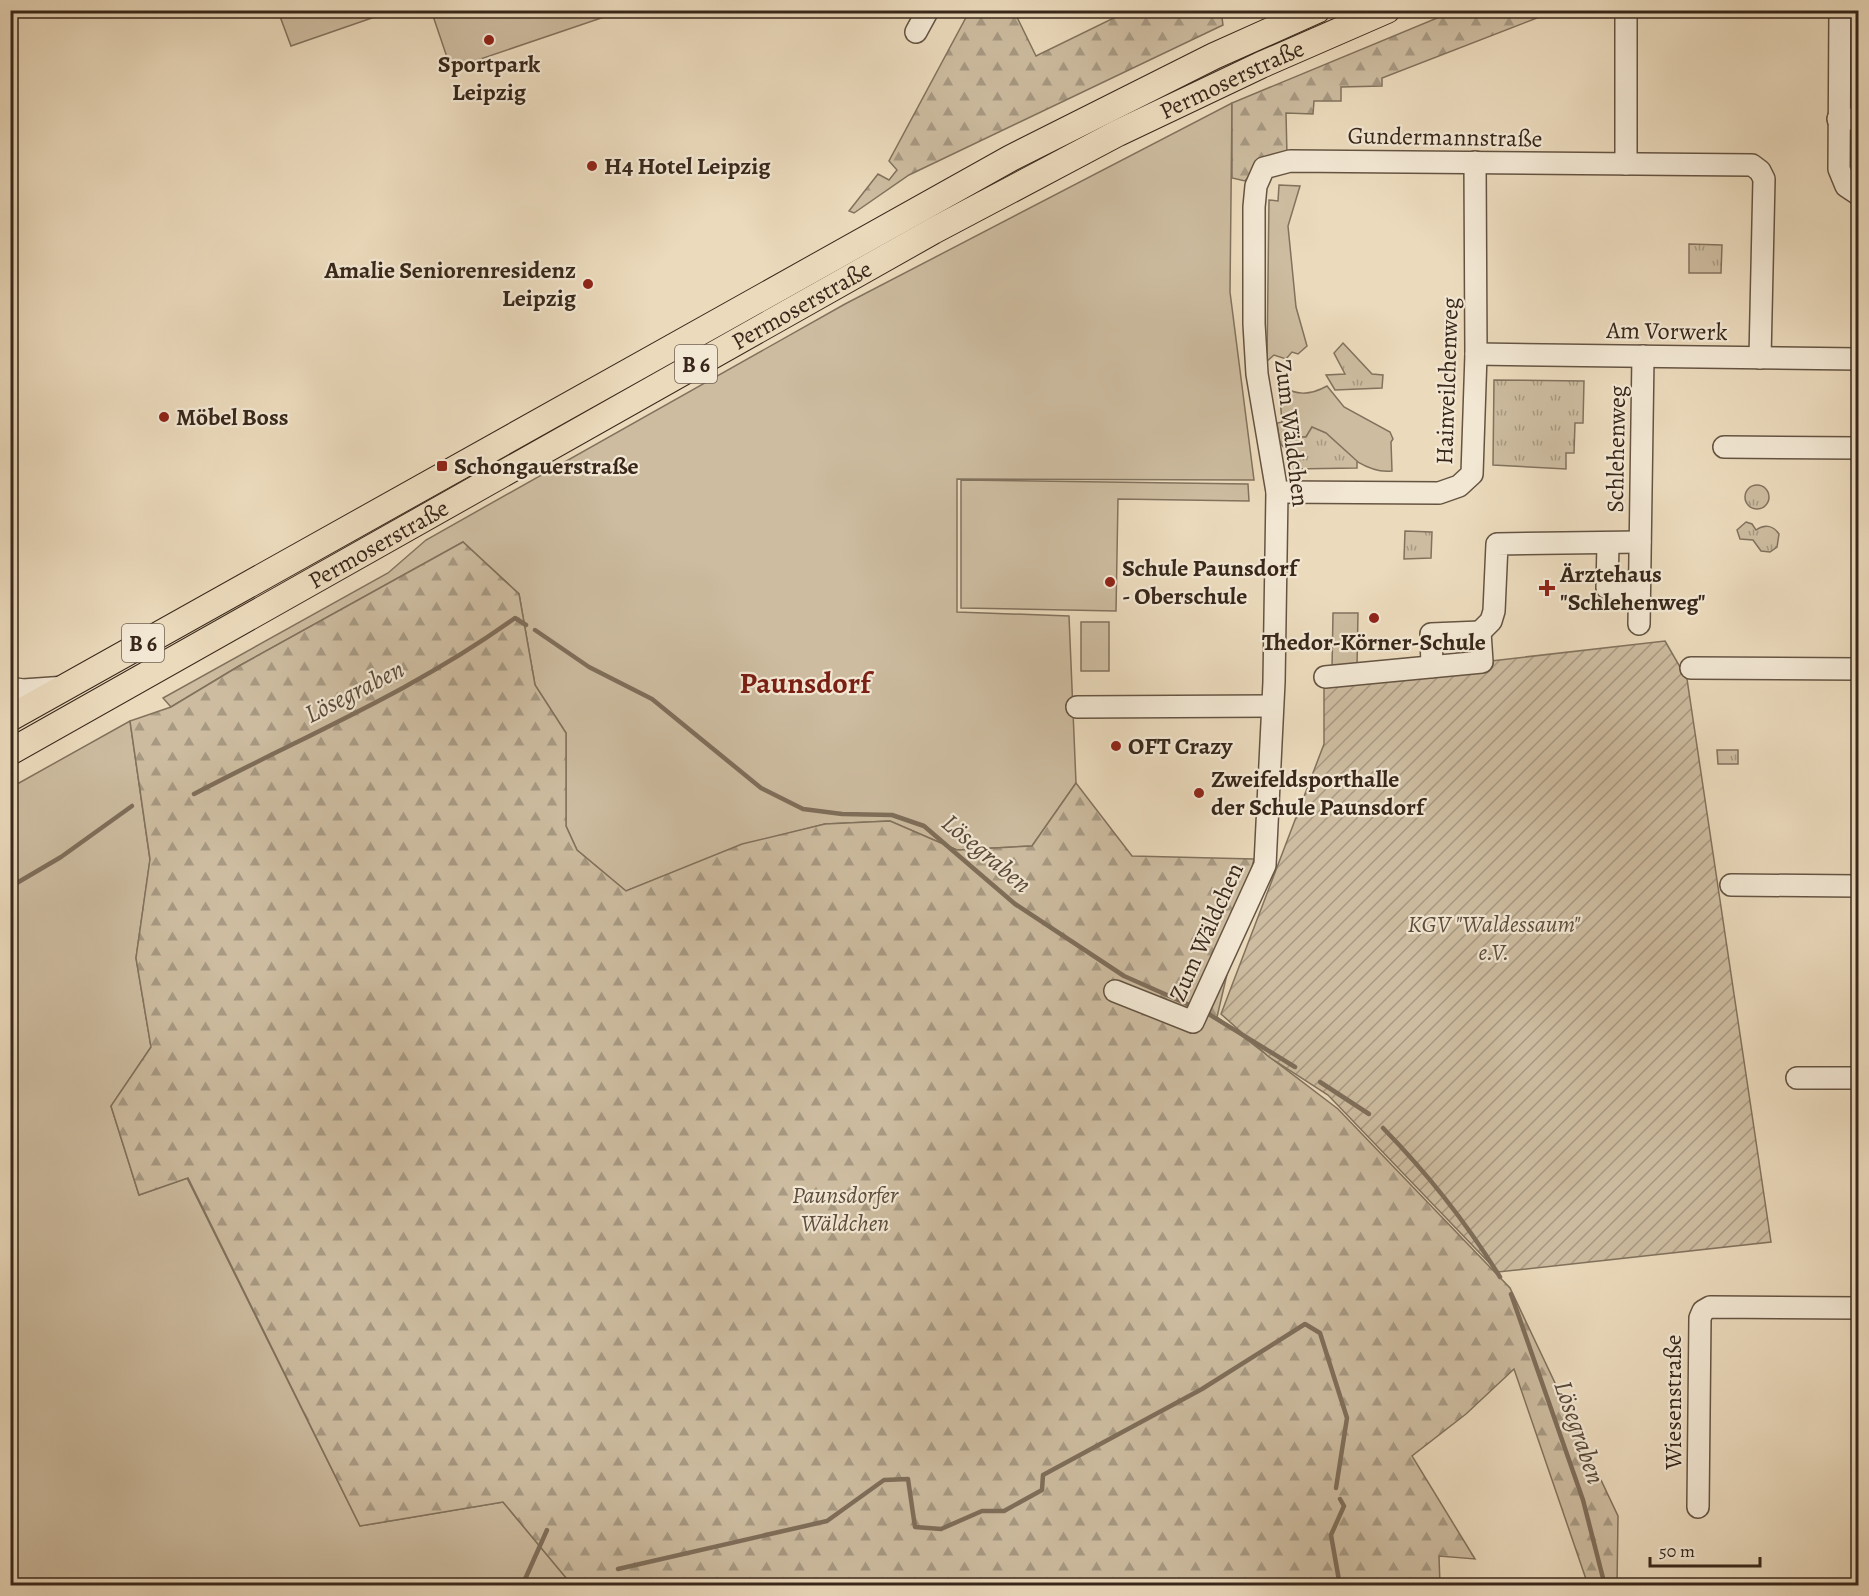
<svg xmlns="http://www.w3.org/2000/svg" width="1869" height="1596" viewBox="0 0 1869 1596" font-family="Alegreya,serif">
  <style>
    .grass { fill: #cdbca0; stroke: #82725d; stroke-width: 1.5 }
    .forest { fill: url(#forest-firs); stroke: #82725d; stroke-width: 1.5 }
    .park { fill: url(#park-tufts); stroke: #82725d; stroke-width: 1.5 }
    .garden { fill: url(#garden-furrows); stroke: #82725d; stroke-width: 1.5 }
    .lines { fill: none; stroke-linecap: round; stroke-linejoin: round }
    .stream { stroke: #7f6e5a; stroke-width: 4.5 }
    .minor-casing { stroke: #655442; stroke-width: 24 }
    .major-casing { stroke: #38271a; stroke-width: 28 }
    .minor { stroke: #f2e7d3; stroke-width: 21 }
    .major { stroke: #ebdabc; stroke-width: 26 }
    .poi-dot { fill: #8f2418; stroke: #f2e7d3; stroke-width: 2 }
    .labels { text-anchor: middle; stroke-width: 4.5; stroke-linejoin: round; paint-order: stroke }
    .shield { fill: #f2e7d3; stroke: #706152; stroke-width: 1.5 }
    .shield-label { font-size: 22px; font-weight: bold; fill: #38271a }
    .poi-label { font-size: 24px; font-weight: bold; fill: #38271a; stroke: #f2e7d3; text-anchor: start }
    .street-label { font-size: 24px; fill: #38271a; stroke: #f2e7d3 }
    .park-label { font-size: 24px; font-style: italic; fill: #5d4c3c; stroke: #f2e7d3 }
    .water-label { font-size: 26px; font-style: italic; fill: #5b4a3a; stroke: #f2e7d3 }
    .district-label { font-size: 30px; font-weight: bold; fill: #7a1f14; stroke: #f2e7d3 }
  </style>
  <defs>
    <pattern id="forest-firs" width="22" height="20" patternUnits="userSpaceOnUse" patternTransform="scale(1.5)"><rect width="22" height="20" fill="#cdbca0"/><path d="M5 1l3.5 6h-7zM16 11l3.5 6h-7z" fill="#a79982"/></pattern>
    <pattern id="park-tufts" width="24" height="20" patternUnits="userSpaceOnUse" patternTransform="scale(1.5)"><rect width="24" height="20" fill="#cdbca0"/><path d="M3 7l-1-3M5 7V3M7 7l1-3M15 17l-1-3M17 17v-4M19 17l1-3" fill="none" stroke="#a79982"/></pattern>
    <pattern id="garden-furrows" width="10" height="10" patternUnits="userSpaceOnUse" patternTransform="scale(1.5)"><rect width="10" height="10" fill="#cdbca0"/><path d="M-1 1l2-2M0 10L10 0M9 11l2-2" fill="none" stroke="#a79982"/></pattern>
  </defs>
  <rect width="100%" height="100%" fill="#ebdabc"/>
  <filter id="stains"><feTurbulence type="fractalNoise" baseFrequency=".00333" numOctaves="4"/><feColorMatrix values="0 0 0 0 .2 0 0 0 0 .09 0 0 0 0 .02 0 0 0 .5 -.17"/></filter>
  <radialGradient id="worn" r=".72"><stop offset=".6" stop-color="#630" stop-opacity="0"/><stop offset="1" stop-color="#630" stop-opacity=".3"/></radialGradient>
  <g class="grass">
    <path d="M431,10H622V11L451,69Z"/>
    <path d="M278,11V10L392,11L291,46Z"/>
    <path d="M1232,103L1230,292L1254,480L957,479V612L1069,616L1076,783L1032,846L957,850L890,821L825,824L742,845L626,891L577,850L566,826V733L535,685L519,594L463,542L239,666L171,707L163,698L388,573L426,540L845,304Z"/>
    <path d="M1279,185L1300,186L1288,226L1296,307L1307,346L1298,354L1292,352L1286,359L1274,355L1267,361L1269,200L1278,201Z"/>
    <path d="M1279,386C1297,395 1309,396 1327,386L1344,407L1390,432L1393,439L1391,442L1392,471C1363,475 1333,443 1312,427L1306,437H1293L1282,422Z"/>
    <path d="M961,480L1248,484L1249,501L1118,499L1116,611L961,608Z"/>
    <path d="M1333,613H1358L1357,667L1332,669Z"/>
    <rect x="1081" y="622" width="28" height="49"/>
    <path d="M130,721L150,860L136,958L151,1047L111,1106L139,1195L187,1178L360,1526L503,1502L572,1585H11L10,788Z"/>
  </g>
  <g class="forest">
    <path d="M970,10L1014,11L1036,56L1128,11H1221L1223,25L909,175L854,213L849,211L878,174L889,180L897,170L889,161Z"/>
    <path d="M1454,11H1555L1382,78V86L1341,87V101H1314L1313,114L1286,113L1287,156L1255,169L1245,181L1232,178V103Z"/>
    <path d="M463,542L519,594L535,685L566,733V826L577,850L626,891L742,844L825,824L890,821L957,850L1032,846L1076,783L1132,856L1254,859L1217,1017L1338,1109L1510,1288L1618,1516L1617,1585H1588L1514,1369L1466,1414L1412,1456L1475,1559L1439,1556L1440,1585H572L503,1502L360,1526L188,1178L139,1195L111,1106L151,1047L136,958L150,859L130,721L171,707L239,666Z"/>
  </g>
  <g class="park">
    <path d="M1689,244L1722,245L1721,273H1689Z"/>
    <path d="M1343,343L1372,374L1383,375L1382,388L1335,390L1326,375L1345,374L1334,353Z"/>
    <path d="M1494,380L1584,381L1583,423H1575L1574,453H1566V469L1493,465Z"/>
    <path d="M1282,422L1293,437H1306L1312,427L1326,433L1357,461V468L1291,469V456L1280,443L1277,423Z"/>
    <circle cx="1757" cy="497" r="12"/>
    <path d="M1746,522L1752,524L1756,530C1764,524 1773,525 1779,534L1777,547L1770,552L1761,551L1753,540L1740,539L1737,530Z"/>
    <path d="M1405,531L1432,532L1431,558L1404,559Z"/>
    <path d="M1717,750H1738V764H1718Z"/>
  </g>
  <path class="garden" d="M1665,641L1687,679L1771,1242L1498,1272L1328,1095L1269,1057L1221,1014L1324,744V680Z"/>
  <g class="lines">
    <g class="stream">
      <path d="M535,630L589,667L652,699L761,788L803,809L842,814L892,815L924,826L1015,904L1124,976L1194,1007"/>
      <path d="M194,794C302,737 416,690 515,618L526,625"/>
      <path d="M10,887L61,857L132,806"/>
      <path d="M1207,1013L1295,1067"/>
      <path d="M1320,1082L1369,1114"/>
      <path d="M1383,1128C1428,1174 1466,1222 1500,1277"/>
      <path d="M1511,1294L1583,1500L1605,1586"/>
      <path d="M618,1569L827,1521L884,1480L908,1479L915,1527L941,1529L982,1511H1004L1042,1490L1043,1475L1202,1389L1305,1324L1320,1333L1347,1418L1336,1488"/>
      <path d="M522,1586L547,1530"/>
      <path d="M1340,1586L1331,1535L1344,1506L1340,1499"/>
    </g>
    <g class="minor-casing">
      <g id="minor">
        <path d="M1626,10V164"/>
        <path d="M1840,10L1839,169L1846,186L1858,194"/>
        <path d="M916,32L928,10"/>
        <path d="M1838,119H1858"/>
        <path d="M1476,354L1858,359"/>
        <path d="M1724,447L1858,448"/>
        <path d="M1277,492L1439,493L1459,486L1472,474L1476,354L1475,162"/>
        <path d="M1608,544L1607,588H1639"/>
        <path d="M1639,624L1643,356"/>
        <path d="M1480,632L1491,621L1494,611L1497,544L1640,542"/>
        <path d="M1691,668L1858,669"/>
        <path d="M1325,677L1482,662L1480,632L1431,634L1432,667"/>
        <path d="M10,688L23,690L66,687"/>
        <path d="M1077,707L1272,706"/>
        <path d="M1731,885L1858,886"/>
        <path d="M1115,991L1193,1022L1265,865L1274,682L1277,492L1257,374L1254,324V207L1256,186L1264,168L1290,161L1752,165L1760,171L1764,179L1760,358"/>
        <path d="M1797,1078H1858"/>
        <path d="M1698,1507L1700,1318L1703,1311L1710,1307L1858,1308"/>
      </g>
    </g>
    <g class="major-casing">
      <g id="major">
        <path d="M10,718L1011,158L1214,56L1317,10"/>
        <path id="s1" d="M10,752L933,231L1118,133L1261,65L1387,10"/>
      </g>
    </g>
    <use href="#minor" class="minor"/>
    <use href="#major" class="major"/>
  </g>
  <g class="poi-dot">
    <circle cx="489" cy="40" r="6"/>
    <circle cx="592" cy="166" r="6"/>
    <circle cx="588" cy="284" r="6"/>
    <circle cx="164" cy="417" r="6"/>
    <rect x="436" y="460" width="12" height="12" rx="3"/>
    <circle cx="1110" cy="582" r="6"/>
    <path d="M1544 579h6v6h6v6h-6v6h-6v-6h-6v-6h6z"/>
    <circle cx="1374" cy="618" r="6"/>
    <circle cx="1116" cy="746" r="6"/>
    <circle cx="1199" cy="793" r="6"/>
  </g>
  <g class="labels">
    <g class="shield">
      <rect x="675" y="345" width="42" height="38" rx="4.5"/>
      <rect x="122" y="624" width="42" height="38" rx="4.5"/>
    </g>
    <g class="shield-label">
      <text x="696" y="372">B 6</text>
      <text x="143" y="651">B 6</text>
    </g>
    <g class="poi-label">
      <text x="489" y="72" text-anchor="middle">Sportpark<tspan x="489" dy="28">Leipzig</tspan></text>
      <text x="604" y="174">H4 Hotel Leipzig</text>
      <text x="576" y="278" text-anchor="end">Amalie Seniorenresidenz<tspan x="576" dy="28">Leipzig</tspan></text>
      <text x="176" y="425">Möbel Boss</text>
      <text x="454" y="474">Schongauerstraße</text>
      <text x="1122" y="576">Schule Paunsdorf<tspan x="1122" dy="28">- Oberschule</tspan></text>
      <text x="1560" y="582">Ärztehaus<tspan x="1560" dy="28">"Schlehenweg"</tspan></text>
      <text x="1374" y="650" text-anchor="middle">Thedor-Körner-Schule</text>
      <text x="1128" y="754">OFT Crazy</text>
      <text x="1211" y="787">Zweifeldsporthalle<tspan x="1211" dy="28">der Schule Paunsdorf</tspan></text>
    </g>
    <g class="street-label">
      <text dy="8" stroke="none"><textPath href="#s1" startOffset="1395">Permoserstraße</textPath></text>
      <text transform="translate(1445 137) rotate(1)" y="8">Gundermannstraße</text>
      <text dy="8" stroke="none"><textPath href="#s1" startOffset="909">Permoserstraße</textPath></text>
      <text transform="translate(1667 331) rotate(1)" y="8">Am Vorwerk</text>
      <text transform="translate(1447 381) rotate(-88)" y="8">Hainveilchenweg</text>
      <text transform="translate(1292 433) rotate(83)" y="8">Zum Wäldchen</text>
      <text transform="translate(1616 449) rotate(-89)" y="8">Schlehenweg</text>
      <text dy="8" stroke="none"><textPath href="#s1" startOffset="423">Permoserstraße</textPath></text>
      <text transform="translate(1206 932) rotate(-66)" y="8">Zum Wäldchen</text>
      <text transform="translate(1673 1402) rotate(-90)" y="8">Wiesenstraße</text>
    </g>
    <g class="park-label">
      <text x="1494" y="932">KGV "Waldessaum"<tspan x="1494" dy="28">e.V.</tspan></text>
      <text x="845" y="1203">Paunsdorfer<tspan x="845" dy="28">Wäldchen</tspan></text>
    </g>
    <g class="water-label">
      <text transform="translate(354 691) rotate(-27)" y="9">Lösegraben</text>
      <text transform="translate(987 853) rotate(40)" y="9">Lösegraben</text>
      <text transform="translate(1580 1432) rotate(71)" y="9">Lösegraben</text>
    </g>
    <g class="district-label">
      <text x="805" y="693">Paunsdorf</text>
    </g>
  </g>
  <rect width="1869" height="1596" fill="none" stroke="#ebdabc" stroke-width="36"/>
  <rect x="12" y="12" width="1845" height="1572" fill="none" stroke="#38271a" stroke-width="3"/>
  <rect x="18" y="18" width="1833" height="1560" fill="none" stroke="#38271a" stroke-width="1.5"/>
  <path d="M1650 1557v9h110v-9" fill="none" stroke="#38271a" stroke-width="3"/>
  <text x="1659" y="1557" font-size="18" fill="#38271a" stroke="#f2e7d3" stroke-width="4.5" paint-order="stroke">50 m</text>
  <rect width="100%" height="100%" filter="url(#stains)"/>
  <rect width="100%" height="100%" fill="url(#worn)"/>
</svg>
